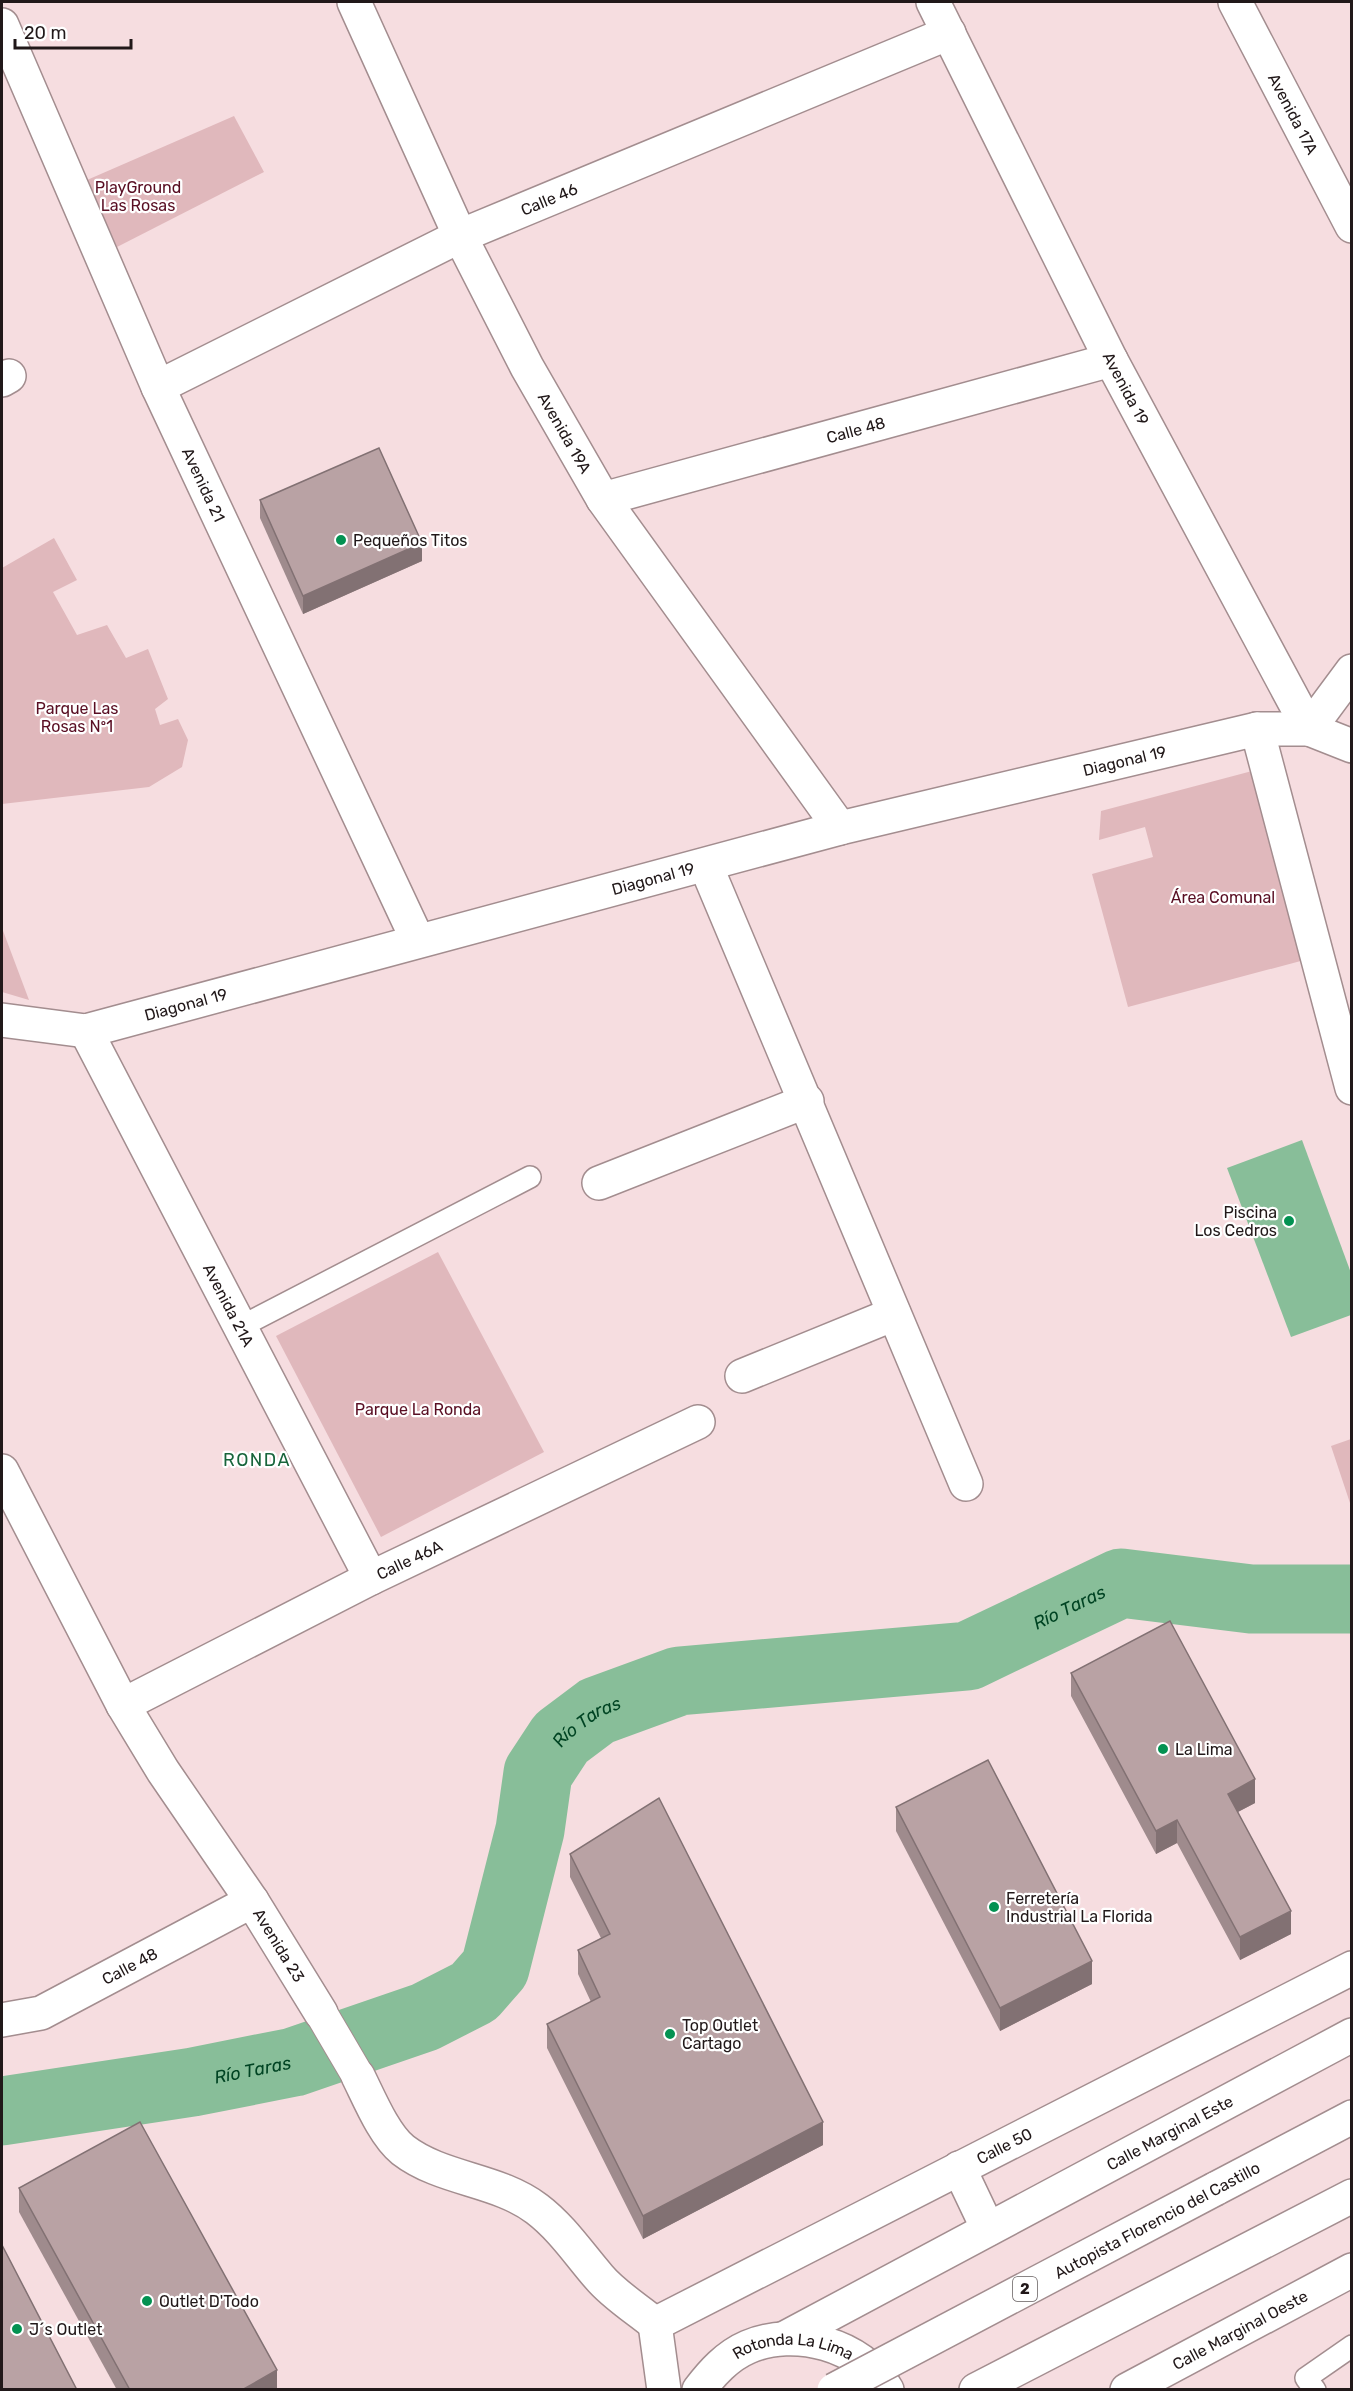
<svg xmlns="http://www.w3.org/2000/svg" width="1353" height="2391" viewBox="0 0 1353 2391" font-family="Rubik,sans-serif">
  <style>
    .green { fill: #e0b8bc }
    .water { fill: #88be99 }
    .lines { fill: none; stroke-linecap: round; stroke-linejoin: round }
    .river { stroke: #88be99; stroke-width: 69 }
    .service-casing { stroke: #a38d8f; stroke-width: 24 }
    .pedestrian-casing { stroke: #a38d8f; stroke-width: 34 }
    .minor-casing { stroke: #a38d8f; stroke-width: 36 }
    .trunk-casing { stroke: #a38d8f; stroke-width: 36 }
    .service { stroke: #fff; stroke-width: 21 }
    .pedestrian { stroke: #fff; stroke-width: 32 }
    .minor { stroke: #fff; stroke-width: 33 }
    .trunk { stroke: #fff; stroke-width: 33 }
    .trunk-bridge-casing { stroke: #a38d8f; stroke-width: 36; stroke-linecap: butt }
    .trunk-bridge { stroke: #fff; stroke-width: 33 }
    .wall { fill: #9f8b8d }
    .shaded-wall { fill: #827173 }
    .building { fill: #b9a2a4; stroke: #827173; stroke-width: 1.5 }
    .poi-dot { fill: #039252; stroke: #fff; stroke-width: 2 }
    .labels { text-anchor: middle; stroke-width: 4.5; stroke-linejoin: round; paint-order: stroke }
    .shield { fill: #fff; stroke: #645d5e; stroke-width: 1.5 }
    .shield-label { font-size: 15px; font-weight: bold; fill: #211819 }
    .street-label { font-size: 16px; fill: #211819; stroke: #fff }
    .park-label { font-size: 16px; fill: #590e23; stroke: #fff }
    .poi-label { font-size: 16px; fill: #211819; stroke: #fff; text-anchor: start }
    .neighbourhood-label { font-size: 18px; letter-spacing: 1.5px; fill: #19653c; stroke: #fff }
    .water-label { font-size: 18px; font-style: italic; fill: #004423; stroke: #fff }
  </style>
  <rect width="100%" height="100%" fill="#f6dde0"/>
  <g class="green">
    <path d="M234,116L264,172L117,247L87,180Z"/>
    <path d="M54,538L77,580L53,592L77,635L107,625L126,658L148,649L168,699L155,709L160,725L178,719L188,740L182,767L149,787L2,804V568Z"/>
    <path d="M1271,766L1323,955L1128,1007L1092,874L1153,857L1145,827L1099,840L1101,811Z"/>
    <path d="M2,928L29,1000L2,992Z"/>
    <path d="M438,1252L544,1452L381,1537L276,1336Z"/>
    <path d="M1351,1439H1352L1351,1506L1331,1446Z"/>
  </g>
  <path class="water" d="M1302,1140L1351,1273V1315L1291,1337L1227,1168Z"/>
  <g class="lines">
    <path class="river" id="s1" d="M2,2111L193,2082L294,2062L425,2017L474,1992L495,1968L530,1830L538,1773L561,1738L597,1711L679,1681L968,1656L1121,1583L1251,1599H1352"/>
    <g class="service-casing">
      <g id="service">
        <path d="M240,1327L530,1177"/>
        <path d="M1315,2390L1306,2378L1352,2346"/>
      </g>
    </g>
    <g class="pedestrian-casing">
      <path id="pedestrian" d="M321,2013L358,2076"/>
    </g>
    <g class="minor-casing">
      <g id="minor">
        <path id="s2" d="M354,2L460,236L527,367L603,499L840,828"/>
        <path id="s3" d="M933,2L1111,360L1309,729L1352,746"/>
        <path id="s4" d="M1235,2L1352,226"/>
        <path id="s5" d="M2,25L158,387L418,941"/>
        <path d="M2,380L9,376"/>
        <path id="s6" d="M158,387L460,236L949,33"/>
        <path id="s7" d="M603,499L1111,360"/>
        <path d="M1257,729L1352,1088"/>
        <path d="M1309,729L1352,671"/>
        <path d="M706,866L966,1484"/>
        <path id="s8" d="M2,1020L86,1031L840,828L1257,729H1309"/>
        <path id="s9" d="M86,1031L371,1578"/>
        <path d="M599,1183L807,1101"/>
        <path d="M742,1376L894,1314"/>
        <path id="s10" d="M2,1471L123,1705L163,1771L252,1901L321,2013"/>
        <path id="s11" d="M123,1705L371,1578L698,1422"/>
        <path id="s12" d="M2,2020L41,2013L252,1901"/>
        <path d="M358,2076C369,2098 384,2135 403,2150C442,2180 498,2179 537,2209C562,2228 579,2254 599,2277C614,2295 637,2309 655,2324"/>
        <path d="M959,2168L988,2229"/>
        <path id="s13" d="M655,2324L1352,1968"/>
        <path d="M655,2324L664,2390"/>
        <path id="s14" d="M785,2338L1352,2035"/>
        <path id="s15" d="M699,2390C712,2373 727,2356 748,2347C794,2327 862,2344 887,2390"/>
        <path id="s16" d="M1127,2390L1352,2270"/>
      </g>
    </g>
    <g class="trunk-casing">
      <g id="trunk">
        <path d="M1215,2189L1352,2117"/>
        <path d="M976,2390L1352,2196"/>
      </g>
    </g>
    <use href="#service" class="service"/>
    <use href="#pedestrian" class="pedestrian"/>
    <use href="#minor" class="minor"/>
    <use href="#trunk" class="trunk"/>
    <g class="trunk-bridge-casing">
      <path id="trunk-bridge" d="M834,2390L1215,2189"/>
    </g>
    <use href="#trunk-bridge" class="trunk-bridge"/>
  </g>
  <g class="wall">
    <path d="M260,500L422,561L303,614L260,518Z"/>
    <path d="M1071,1673L1255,1803L1238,1812L1291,1934L1240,1960L1177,1843L1156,1854L1071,1696Z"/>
    <path d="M896,1807L1092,1984L1000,2031L896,1831Z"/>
    <path d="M570,1854L823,2145L643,2239L547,2048V2024L591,2002L578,1974V1950L601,1938L570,1877Z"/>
    <path d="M19,2188L277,2390H117L19,2212Z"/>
  </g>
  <g class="shaded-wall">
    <path d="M422,543V561L303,614V596Z"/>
    <path d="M1255,1779V1803L1228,1817V1794Z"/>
    <path d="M1177,1820V1843L1156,1854V1831Z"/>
    <path d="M1291,1911V1934L1240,1960V1937Z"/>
    <path d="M1092,1961V1984L1000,2031V2008Z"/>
    <path d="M823,2122V2145L643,2239V2216Z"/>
    <path d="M277,2370V2390H242Z"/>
  </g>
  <g class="building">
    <path d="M379,448L422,543L303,596L260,500Z"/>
    <path d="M1170,1621L1255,1779L1228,1794L1291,1911L1240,1937L1177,1820L1156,1831L1071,1673Z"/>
    <path d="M988,1760L1092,1961L1000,2008L896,1807Z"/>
    <path d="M659,1798L823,2122L643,2216L547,2024L600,1997L578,1950L610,1934L570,1854Z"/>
    <path d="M140,2122L277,2370L242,2390H130L19,2188Z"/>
    <path d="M2,2245L77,2390H2Z"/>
  </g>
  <g class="poi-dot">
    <circle cx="341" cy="540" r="6"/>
    <circle cx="1289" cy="1221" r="6"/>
    <circle cx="1163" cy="1749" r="6"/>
    <circle cx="994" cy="1907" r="6"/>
    <circle cx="670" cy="2034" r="6"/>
    <circle cx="147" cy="2301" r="6"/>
    <circle cx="17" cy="2329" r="6"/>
  </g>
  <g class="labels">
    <rect class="shield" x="1013" y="2277" width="24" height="24" rx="4.5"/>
    <g class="shield-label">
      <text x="1025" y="2294">2</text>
    </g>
    <g class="street-label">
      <text dy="6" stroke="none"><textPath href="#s4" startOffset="126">Avenida 17A</textPath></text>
      <text dy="6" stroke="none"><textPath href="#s6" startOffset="434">Calle 46</textPath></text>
      <text dy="6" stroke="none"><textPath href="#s3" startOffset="432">Avenida 19</textPath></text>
      <text dy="6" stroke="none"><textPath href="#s7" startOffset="262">Calle 48</textPath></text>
      <text dy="6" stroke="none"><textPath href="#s2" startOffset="480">Avenida 19A</textPath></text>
      <text dy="6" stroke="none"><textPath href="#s5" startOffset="502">Avenida 21</textPath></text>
      <text dy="6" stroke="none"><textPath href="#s8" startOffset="1158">Diagonal 19</textPath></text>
      <text dy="6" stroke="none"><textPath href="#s8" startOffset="672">Diagonal 19</textPath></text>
      <text dy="6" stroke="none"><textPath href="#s8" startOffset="188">Diagonal 19</textPath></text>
      <text dy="6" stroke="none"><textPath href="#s9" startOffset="309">Avenida 21A</textPath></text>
      <text dy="6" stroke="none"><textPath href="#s11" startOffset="321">Calle 46A</textPath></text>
      <text dy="6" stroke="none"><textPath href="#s10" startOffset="550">Avenida 23</textPath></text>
      <text dy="6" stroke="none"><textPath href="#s12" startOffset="140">Calle 48</textPath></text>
      <text dy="6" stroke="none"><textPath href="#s14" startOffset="436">Calle Marginal Este</textPath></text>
      <text dy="6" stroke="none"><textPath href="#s13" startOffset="392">Calle 50</textPath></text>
      <text transform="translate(1157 2220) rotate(-28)" y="6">Autopista Florencio del Castillo</text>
      <text dy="6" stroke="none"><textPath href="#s16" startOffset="128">Calle Marginal Oeste</textPath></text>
      <text dy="6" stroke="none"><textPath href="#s15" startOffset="112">Rotonda La Lima</textPath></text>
    </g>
    <g class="park-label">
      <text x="138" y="193">PlayGround<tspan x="138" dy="18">Las Rosas</tspan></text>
      <text x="77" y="714">Parque Las<tspan x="77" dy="18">Rosas Nº1</tspan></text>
      <text x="1223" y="903">Área Comunal</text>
      <text x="418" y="1415">Parque La Ronda</text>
    </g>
    <g class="poi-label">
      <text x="353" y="546">Pequeños Titos</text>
      <text x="1277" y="1218" text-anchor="end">Piscina<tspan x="1277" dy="18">Los Cedros</tspan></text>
      <text x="1175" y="1755">La Lima</text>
      <text x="1006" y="1904">Ferretería<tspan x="1006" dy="18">Industrial La Florida</tspan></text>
      <text x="682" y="2031">Top Outlet<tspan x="682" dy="18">Cartago</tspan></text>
      <text x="159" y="2307">Outlet D'Todo</text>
      <text x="29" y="2335">J´s Outlet</text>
    </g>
    <g class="neighbourhood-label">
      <text x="257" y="1466">RONDA</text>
    </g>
    <g class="water-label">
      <text dy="6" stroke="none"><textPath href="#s1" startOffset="1298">Río Taras</textPath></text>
      <text dy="6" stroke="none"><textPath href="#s1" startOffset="794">Río Taras</textPath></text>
      <text dy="6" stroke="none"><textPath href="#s1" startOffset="254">Río Taras</textPath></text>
    </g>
  </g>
  <rect width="1353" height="2391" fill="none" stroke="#211819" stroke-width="6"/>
  <path d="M15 39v9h116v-9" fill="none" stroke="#211819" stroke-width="3"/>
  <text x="24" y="39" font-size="18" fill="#211819" stroke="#ffffff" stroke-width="4.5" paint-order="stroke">20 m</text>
</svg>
